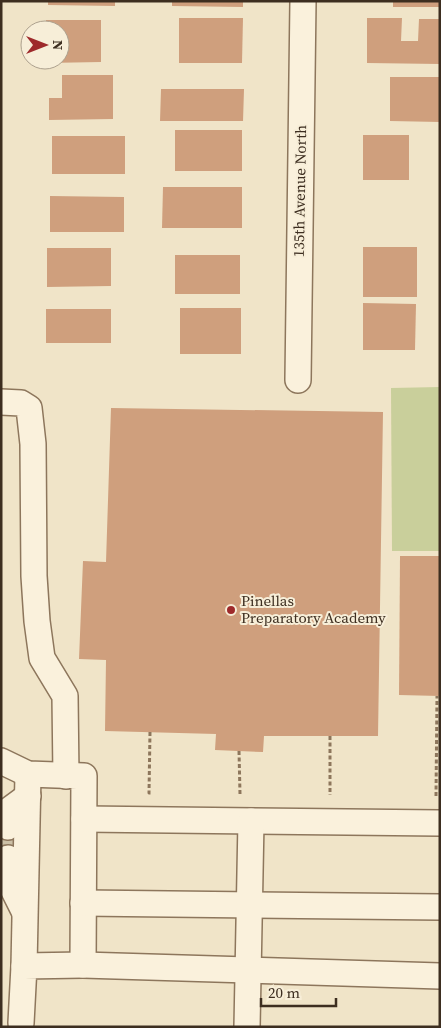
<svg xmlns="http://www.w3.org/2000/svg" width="441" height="1028" viewBox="0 0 441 1028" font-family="'Source Serif 4',serif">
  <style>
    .green { fill: #c9cf9b }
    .building { fill: #cf9f7d }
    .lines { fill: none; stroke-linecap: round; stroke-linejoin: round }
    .minor-tunnel { stroke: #ccc0a6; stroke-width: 25; stroke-dasharray: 25 12; stroke-linecap: butt }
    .minor-casing { stroke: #8d765c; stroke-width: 28 }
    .path { stroke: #8d765c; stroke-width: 3; stroke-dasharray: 4 2.5; stroke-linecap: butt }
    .minor { stroke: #faf1dc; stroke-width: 25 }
    .poi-dot { fill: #9e2a2b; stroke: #f7eed8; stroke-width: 2 }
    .labels { text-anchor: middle; stroke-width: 4; stroke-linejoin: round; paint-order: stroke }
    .street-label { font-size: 15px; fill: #3d2e20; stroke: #f7eed8 }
    .poi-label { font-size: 15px; fill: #3d2e20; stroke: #f7eed8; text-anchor: start }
  </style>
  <rect width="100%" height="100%" fill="#f0e4c8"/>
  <path class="green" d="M440,387V551H392L391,388Z"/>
  <g class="building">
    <path d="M48,1H115V6L48,5Z"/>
    <path d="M172,1H243V7L172,6Z"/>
    <rect x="393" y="1" width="47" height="6"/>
    <path d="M179,18H243L242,63H179Z"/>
    <path d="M367,18H402L401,41H418L419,19H440V64L367,63Z"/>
    <path d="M46,20H101V62L46,63V60H60V30H46Z"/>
    <path d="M62,75H113V119L49,120V98H62Z"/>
    <path d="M390,77H440V122L390,121Z"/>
    <path d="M161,89H244L243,121H160Z"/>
    <rect x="175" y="130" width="67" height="41"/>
    <rect x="363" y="135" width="46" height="45"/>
    <rect x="52" y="136" width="73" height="38"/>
    <path d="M163,187H242V228H162Z"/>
    <path d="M50,196L124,197V232H50Z"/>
    <rect x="363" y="247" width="54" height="50"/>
    <path d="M47,248H111V286L47,287Z"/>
    <rect x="175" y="255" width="65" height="39"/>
    <path d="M363,303L416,304L415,350H363Z"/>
    <rect x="180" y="308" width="61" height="46"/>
    <rect x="46" y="309" width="65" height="34"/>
    <path d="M111,408L383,412L378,736H264L263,752L215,750L216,734L105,731L106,660L79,659L83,561L106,562Z"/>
    <path d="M400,556H440V696L399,695Z"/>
    <rect x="1" y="827" width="17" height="31"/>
  </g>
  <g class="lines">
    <path class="minor-tunnel" d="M8,858V827"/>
    <g class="minor-casing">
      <g id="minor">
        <path d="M298,380L303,1"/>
        <path d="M1,402L21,403L29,408L33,444L34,576L37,621L42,658L65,696L66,776"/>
        <path d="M1,761L28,774L84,776L83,965L24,966L21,1023"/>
        <path d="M84,819L440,823"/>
        <path d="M8,827L9,810L28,796"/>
        <path d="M8,858V879L24,911"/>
        <path d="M83,903L440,907"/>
        <path d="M83,965L440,976"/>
        <path d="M24,966L28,774"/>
        <path d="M247,1027L251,821"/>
      </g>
    </g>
    <g class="path">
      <path d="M150,732L149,793H152"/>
      <path d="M330,736V795"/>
      <path d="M239,751L240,794"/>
      <path d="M436,796L437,696"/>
    </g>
    <use href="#minor" class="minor"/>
  </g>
  <circle class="poi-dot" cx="231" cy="610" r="5"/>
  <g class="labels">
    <g class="street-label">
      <text transform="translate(300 191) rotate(-89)" y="5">135th Avenue North</text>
    </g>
    <g class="poi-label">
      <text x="241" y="606">Pinellas<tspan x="241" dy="17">Preparatory Academy</tspan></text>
    </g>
  </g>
  <rect width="441" height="1028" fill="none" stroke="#3d2e20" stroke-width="5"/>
  <g transform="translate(45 45) rotate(90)"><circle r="24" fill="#f7eed8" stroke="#ada18e"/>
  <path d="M0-4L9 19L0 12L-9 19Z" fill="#9e2a2b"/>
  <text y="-8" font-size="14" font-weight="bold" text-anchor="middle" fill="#3d2e20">N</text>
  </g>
  <path d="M261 998v8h75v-8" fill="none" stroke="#3d2e20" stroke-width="2.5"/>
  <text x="268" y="998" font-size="15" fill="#3d2e20" stroke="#f7eed8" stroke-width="4" paint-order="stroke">20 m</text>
</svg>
